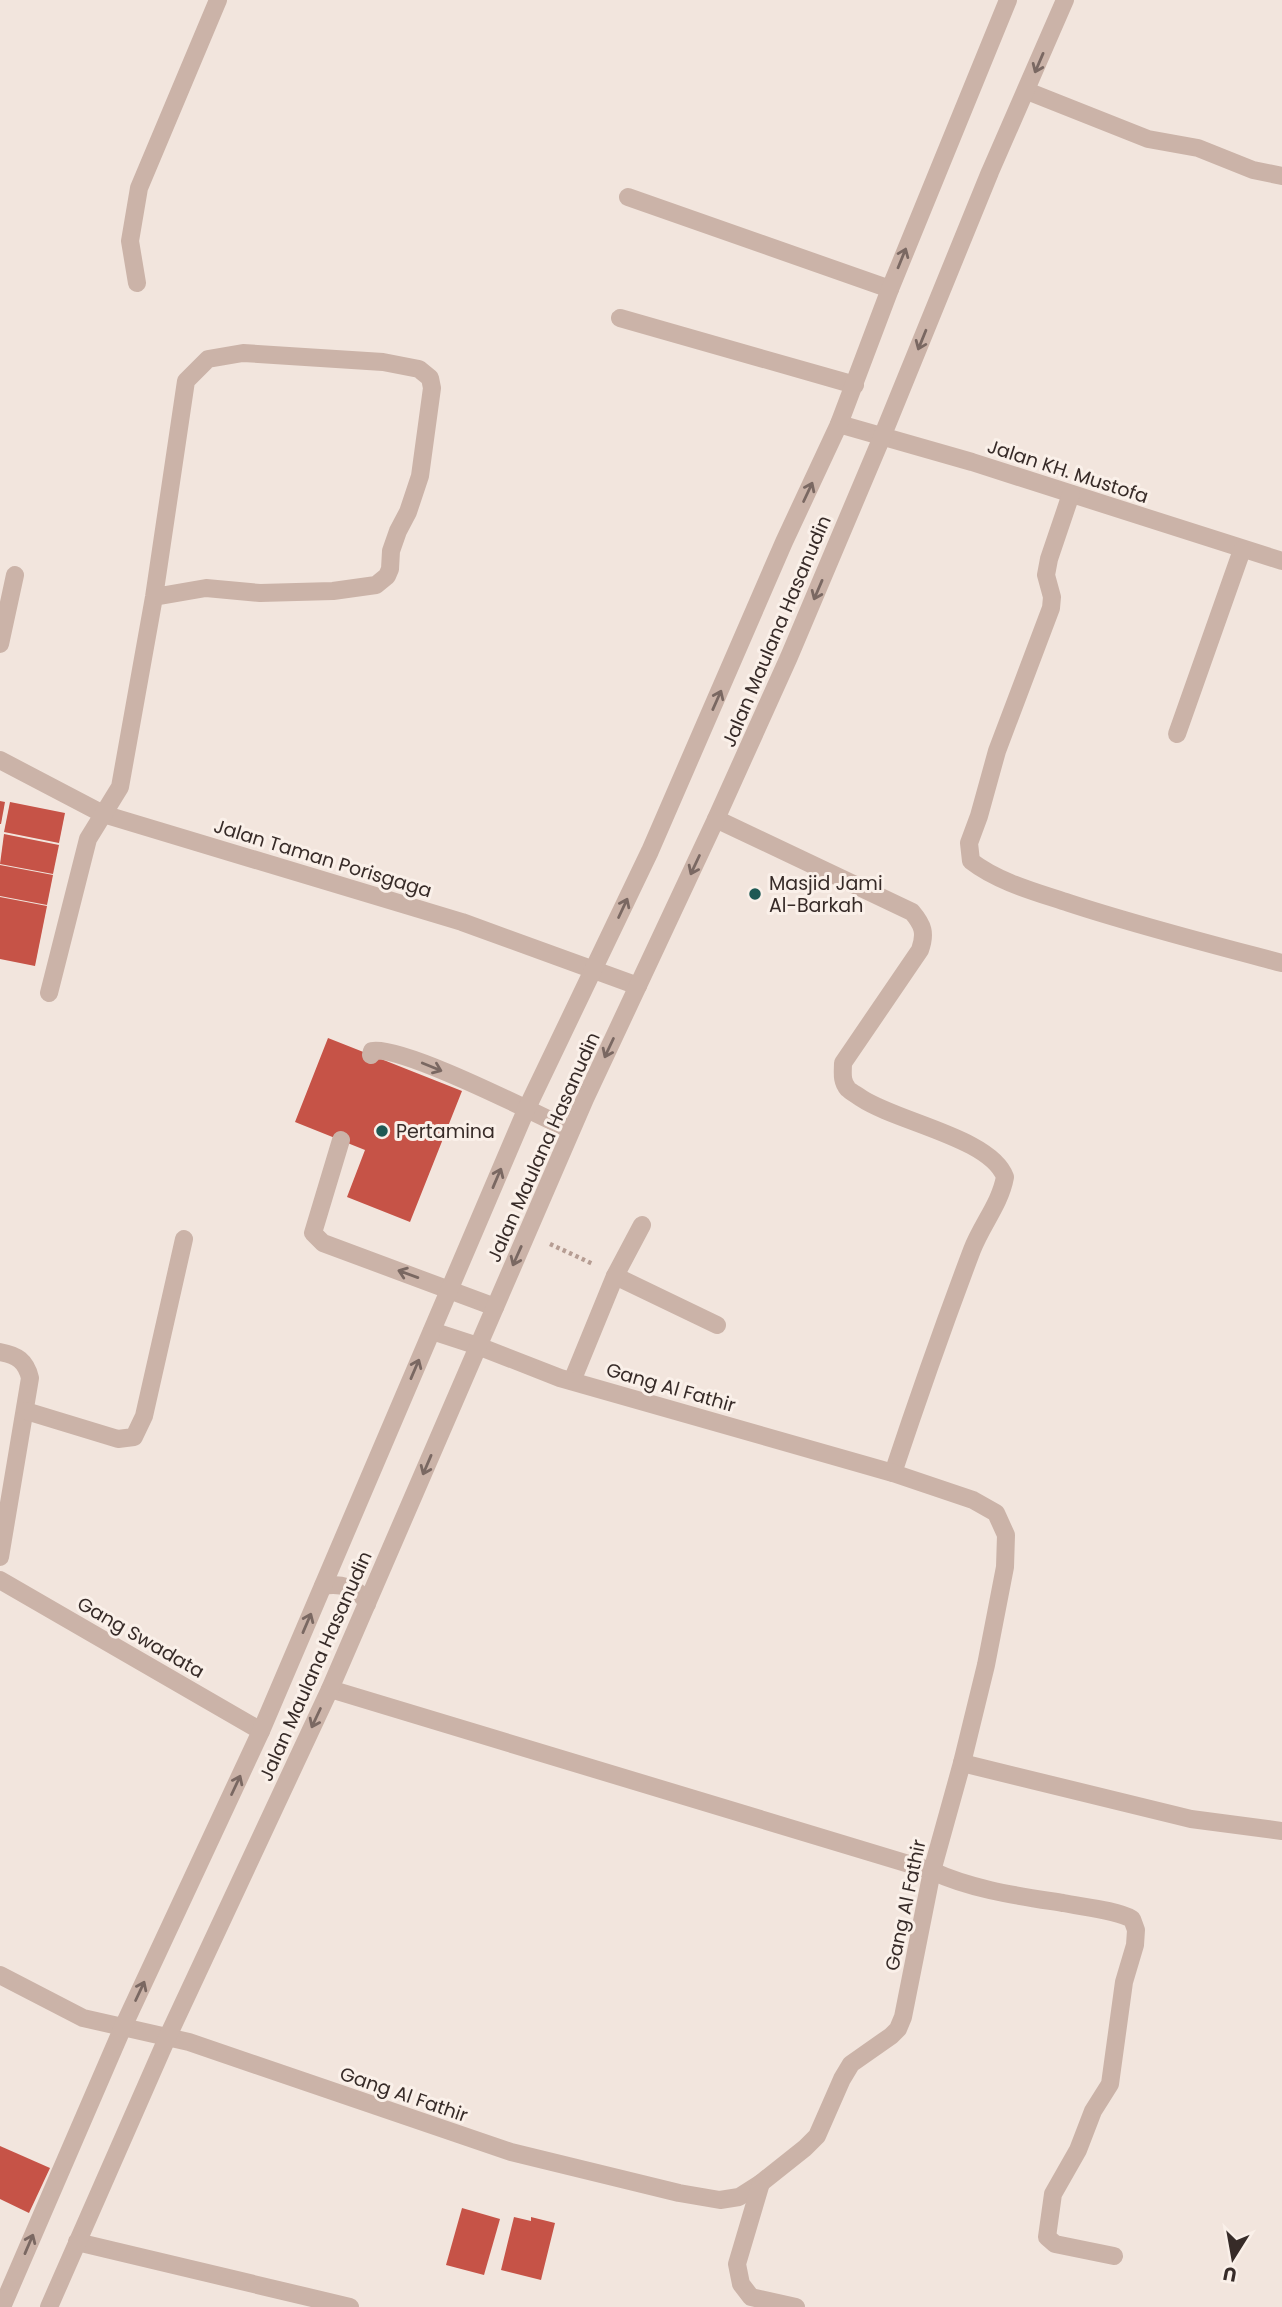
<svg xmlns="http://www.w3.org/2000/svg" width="1282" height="2307" viewBox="0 0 1282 2307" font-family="Poppins,sans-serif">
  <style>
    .building { fill: #c65347 }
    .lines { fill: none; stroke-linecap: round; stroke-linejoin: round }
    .path { stroke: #b69d93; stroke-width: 4.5; stroke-dasharray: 3.5 3.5; stroke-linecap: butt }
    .service { stroke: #cbb3a8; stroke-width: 18 }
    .minor { stroke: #cbb3a8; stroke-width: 18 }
    .tertiary { stroke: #cbb3a8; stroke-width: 18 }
    .oneway { stroke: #7a6862 }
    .poi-dot { fill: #1e5954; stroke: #faf0e9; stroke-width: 2.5 }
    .labels { text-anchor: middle; stroke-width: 6; stroke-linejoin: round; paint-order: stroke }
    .street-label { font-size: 19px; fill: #372b28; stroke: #faf0e9 }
    .poi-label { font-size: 19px; fill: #372b28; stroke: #faf0e9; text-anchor: start }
  </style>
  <rect width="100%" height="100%" fill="#f2e5dd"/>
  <g class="building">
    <path d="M0,801L5,802L1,824H0Z"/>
    <path d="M10,802L65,813L59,843L4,832Z"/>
    <path d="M4,834L59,845L53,874L0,864Z"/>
    <path d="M0,865L53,875L47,905L0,896Z"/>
    <path d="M0,897L47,906L35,966L0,959Z"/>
    <path d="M328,1038L462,1091L410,1222L347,1197L365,1150L295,1122Z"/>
    <path d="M0,2146L50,2168L29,2213L0,2199Z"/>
    <path d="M462,2208L500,2219L484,2275L446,2265Z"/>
    <path d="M514,2217L531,2221V2217L555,2223L541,2280L501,2270Z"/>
  </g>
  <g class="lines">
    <path class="path" d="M550,1244L593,1264"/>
    <g class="service">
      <path d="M371,1055L372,1051C402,1045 536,1114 571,1130"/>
      <path d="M341,1140L313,1233L323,1243L495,1307"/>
      <path d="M615,1276L717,1325"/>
      <path d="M572,1381L615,1276L642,1225"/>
    </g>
    <g class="minor">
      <path d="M1027,91L1148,139L1198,148L1253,170L1282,176"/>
      <path d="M628,197L890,289"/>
      <path d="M137,283L130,241L139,188L218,0"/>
      <path d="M620,318L855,385"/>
      <path d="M839,424L972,462L1282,561"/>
      <path d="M1071,494L1049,559L1046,575L1052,597L1051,608L997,751L979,816L969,843L971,861C998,882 1036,892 1069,903C1139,926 1210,944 1282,963"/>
      <path d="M0,644L15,575"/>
      <path d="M1177,734L1242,550"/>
      <path d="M0,760L103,814L462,922L638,986"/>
      <path d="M716,819L912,912C923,925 926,933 920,950L843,1063C843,1072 841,1081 848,1089C851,1092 857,1095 861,1098C897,1122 991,1138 1005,1177C1000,1204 982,1224 972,1250C944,1324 918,1398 893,1473"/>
      <path d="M49,993L88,839L120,787L154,597L186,381L208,359L243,353L383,362L419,369L430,378L432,388L420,476L408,512L398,531L391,551L390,569L387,576L376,585L333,591L260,593L206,588L154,597"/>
      <path d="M0,1352C17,1355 26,1361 30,1378L0,1557"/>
      <path d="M26,1411L118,1439L134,1437L144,1416L184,1239"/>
      <path d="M0,1580L261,1731"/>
      <path d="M330,1689L932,1871C973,1890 1019,1896 1063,1903C1083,1907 1116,1910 1132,1919L1136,1930L1135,1945L1124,1982L1110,2084L1093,2111L1078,2150L1053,2194L1047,2237L1055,2244L1114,2256"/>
      <path d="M962,1763L1191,1819L1282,1831"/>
      <path d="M0,1975L83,2018L189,2042L511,2152L679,2193L720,2200L739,2197L761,2183L805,2148L817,2136L842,2079L851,2064L891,2036L898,2029L903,2017L932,1871L962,1763L986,1665L1005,1567L1006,1535L996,1513L973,1500L893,1473L560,1378L478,1346L432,1331"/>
      <path d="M761,2183L737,2264L741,2284L751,2297L796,2307"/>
      <path d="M77,2242L350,2307"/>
    </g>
    <g class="tertiary">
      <path d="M323,1586C339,1583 360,1587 367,1604"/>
      <path d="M2,2307L123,2027L261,1731L526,1110L650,851L784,542L839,424L890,289L1008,0"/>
      <path d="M49,2307L168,2036L330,1689L585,1099L716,819L789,657L882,437L990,172L1065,0"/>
    </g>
  </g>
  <defs><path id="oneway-shaft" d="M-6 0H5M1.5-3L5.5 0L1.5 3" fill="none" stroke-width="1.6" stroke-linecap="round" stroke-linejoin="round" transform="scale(1.75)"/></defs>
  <g class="oneway">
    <use href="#oneway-shaft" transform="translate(1039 63) rotate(113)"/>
    <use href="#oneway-shaft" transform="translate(902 258) rotate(-68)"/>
    <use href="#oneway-shaft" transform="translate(922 340) rotate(112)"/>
    <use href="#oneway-shaft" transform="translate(808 492) rotate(-65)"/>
    <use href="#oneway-shaft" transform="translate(818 590) rotate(113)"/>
    <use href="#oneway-shaft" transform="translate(717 700) rotate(-66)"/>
    <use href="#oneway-shaft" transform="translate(695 865) rotate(115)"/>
    <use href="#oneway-shaft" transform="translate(623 908) rotate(-65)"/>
    <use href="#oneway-shaft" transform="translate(609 1048) rotate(115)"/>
    <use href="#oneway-shaft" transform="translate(432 1067) rotate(22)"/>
    <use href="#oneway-shaft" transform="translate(497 1178) rotate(-67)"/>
    <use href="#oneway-shaft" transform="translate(517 1256) rotate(114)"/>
    <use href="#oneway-shaft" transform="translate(408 1274) rotate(-160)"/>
    <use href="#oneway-shaft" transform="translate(415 1369) rotate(-67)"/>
    <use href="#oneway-shaft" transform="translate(427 1465) rotate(113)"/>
    <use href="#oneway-shaft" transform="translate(307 1623) rotate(-67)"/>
    <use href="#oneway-shaft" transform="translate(316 1718) rotate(115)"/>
    <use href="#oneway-shaft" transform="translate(236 1785) rotate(-65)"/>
    <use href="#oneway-shaft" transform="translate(140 1991) rotate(-65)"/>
    <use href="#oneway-shaft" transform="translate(29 2244) rotate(-67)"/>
  </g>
  <g class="poi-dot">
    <circle cx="755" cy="894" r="7"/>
    <circle cx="382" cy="1131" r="7"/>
  </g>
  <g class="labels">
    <g class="street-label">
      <text transform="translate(1068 471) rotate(18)" y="7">Jalan KH. Mustofa</text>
      <text transform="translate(776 631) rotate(-67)" y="7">Jalan Maulana Hasanudin</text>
      <text transform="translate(323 858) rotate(17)" y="7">Jalan Taman Porisgaga</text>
      <text transform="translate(543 1147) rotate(-66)" y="7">Jalan Maulana Hasanudin</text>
      <text transform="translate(671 1387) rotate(16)" y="7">Gang Al Fathir</text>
      <text transform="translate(141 1637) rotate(30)" y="7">Gang Swadata</text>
      <text transform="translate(315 1666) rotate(-66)" y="7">Jalan Maulana Hasanudin</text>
      <text transform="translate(905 1905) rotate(-78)" y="7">Gang Al Fathir</text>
      <text transform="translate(404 2094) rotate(19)" y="7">Gang Al Fathir</text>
    </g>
    <g class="poi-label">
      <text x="769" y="890">Masjid Jami<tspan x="769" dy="22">Al-Barkah</tspan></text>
      <text x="396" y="1138">Pertamina</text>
    </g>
  </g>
  <g transform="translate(1233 2258) rotate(191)" stroke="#faf0e9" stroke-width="5" paint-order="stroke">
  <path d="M0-5L12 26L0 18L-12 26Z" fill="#372b28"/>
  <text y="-10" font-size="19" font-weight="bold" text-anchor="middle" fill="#372b28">U</text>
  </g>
</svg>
